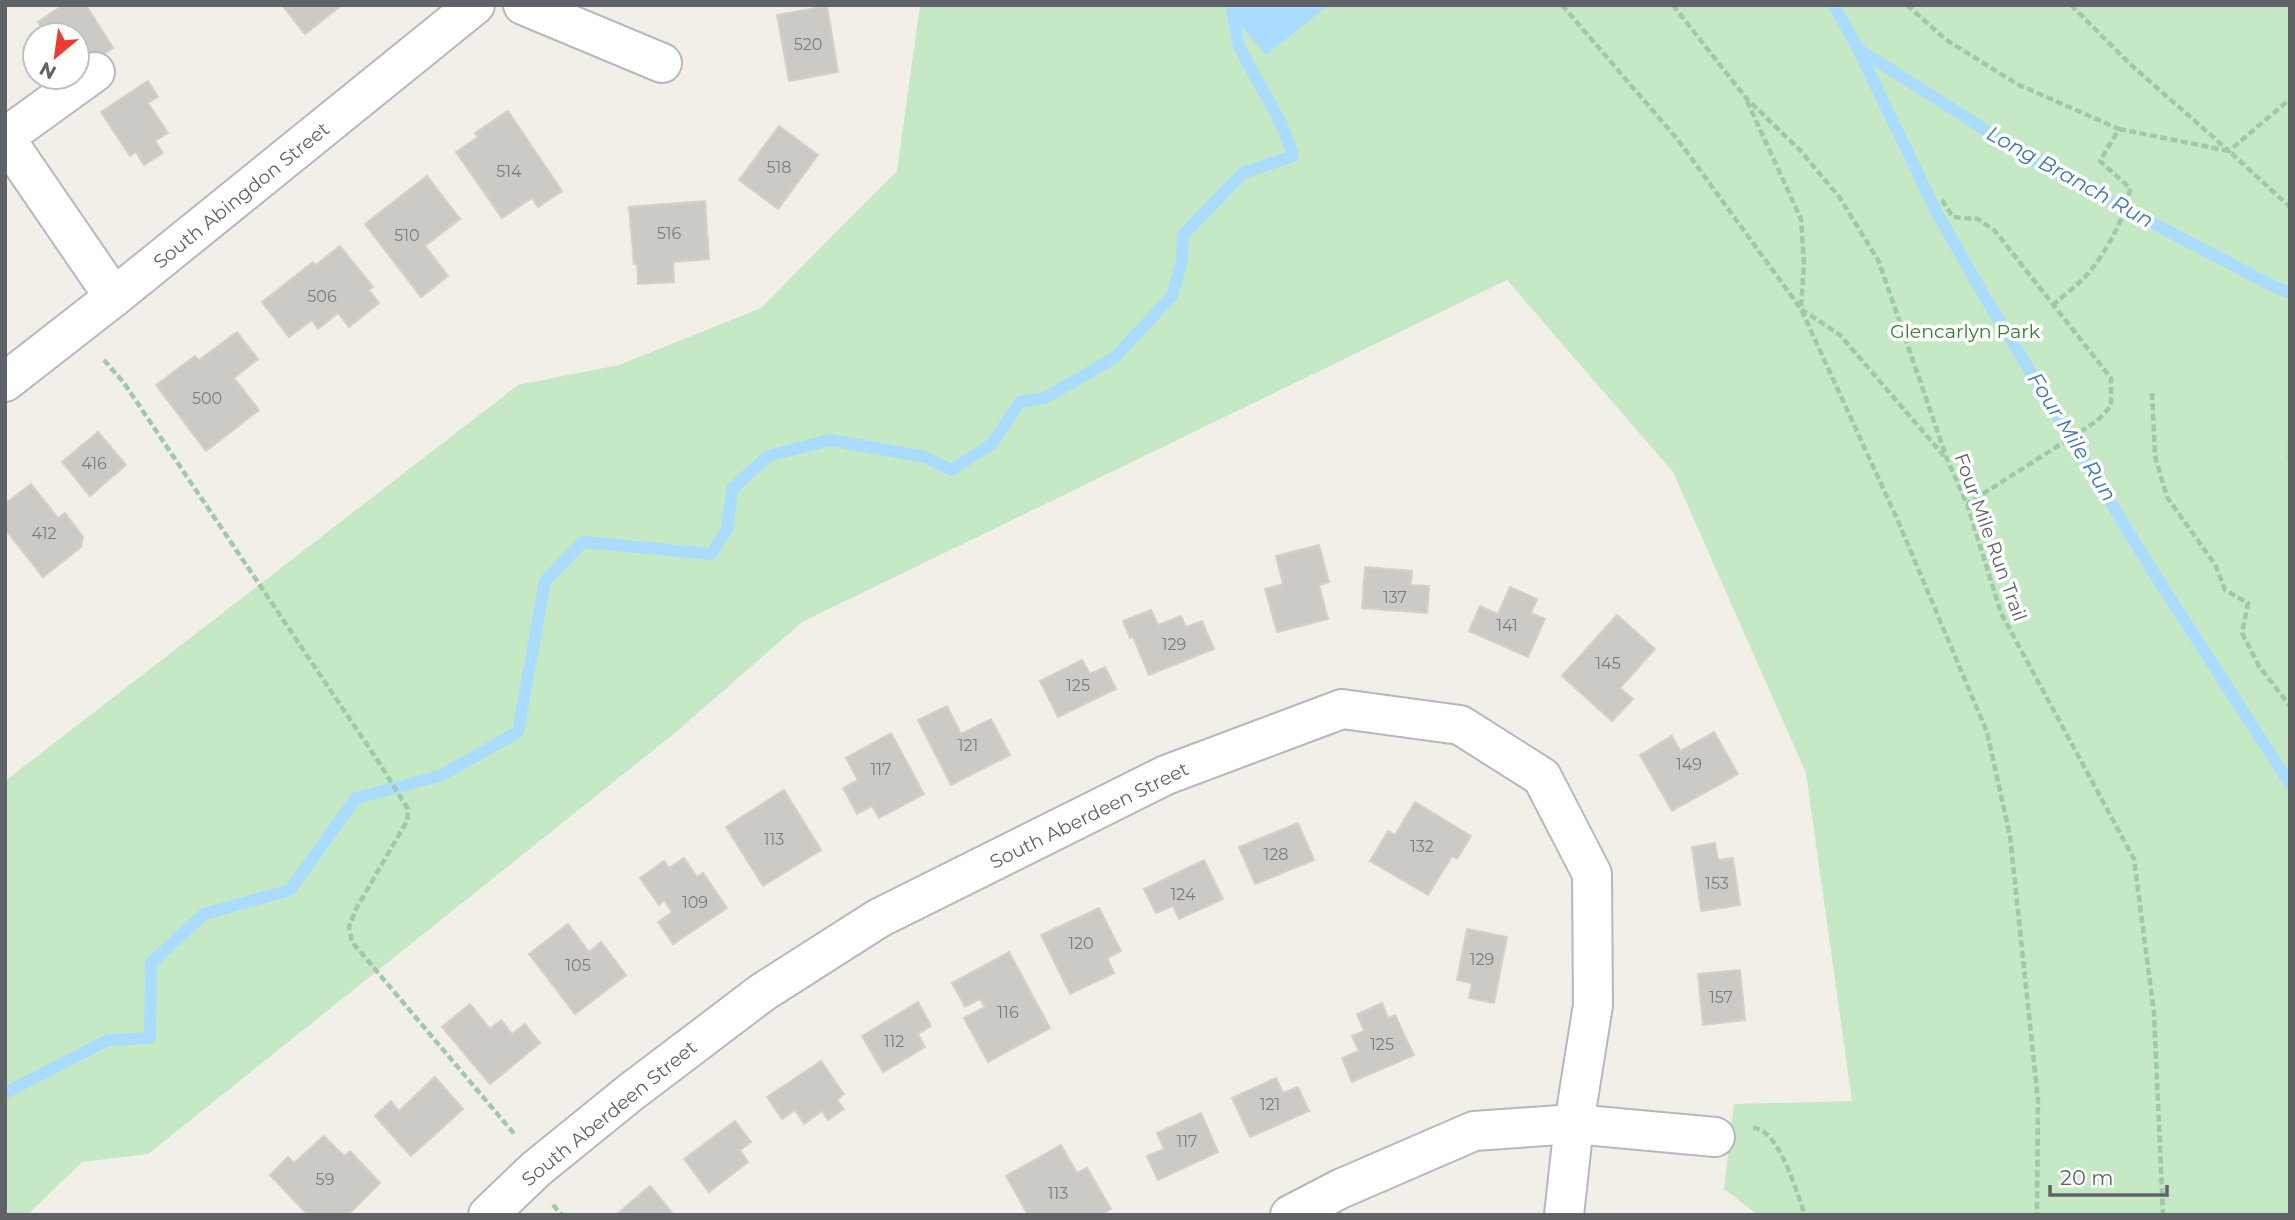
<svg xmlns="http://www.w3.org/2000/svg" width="2295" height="1220" viewBox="0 0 2295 1220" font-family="Montserrat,sans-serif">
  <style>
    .green { fill: #c5e9c4 }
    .water { fill: #aadcff }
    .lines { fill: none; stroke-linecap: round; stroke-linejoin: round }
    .stream { stroke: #aadcff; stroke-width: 12 }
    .building { fill: #cccac5; stroke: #d6d1c6; stroke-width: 2 }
    .minor-casing { stroke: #b5b8bc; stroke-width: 42 }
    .path { stroke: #9dcaa8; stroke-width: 4.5; stroke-dasharray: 7 3.5; stroke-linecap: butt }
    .minor { stroke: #fff; stroke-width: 38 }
    .labels { text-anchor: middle; stroke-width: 7; stroke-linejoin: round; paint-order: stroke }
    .number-label { font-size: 16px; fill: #7a7d7f }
    .street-label { font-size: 19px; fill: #5f6368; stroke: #fff }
    .park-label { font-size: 19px; fill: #328234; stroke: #fff }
    .water-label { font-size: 21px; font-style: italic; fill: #4077ac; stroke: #fff }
  </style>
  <rect width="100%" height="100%" fill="#f1efe8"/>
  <path class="green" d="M920,5H2290V1215H1758L1724,1189L1734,1104L1852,1101L1806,773L1673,472L1507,280L802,622L676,732L148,1154L82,1162L27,1215H5V781L518,385L619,365L761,308L897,171Z"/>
  <path class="water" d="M1223,5H1329L1266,55Z"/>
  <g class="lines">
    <g class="stream">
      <path d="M1834,5L1858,49L1937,213L1986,299L2152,570L2290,784"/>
      <path d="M1858,49L2041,165L2279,289L2290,292"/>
      <path d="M5,1093L108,1040L150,1038L151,963L204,914L290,890L356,798L440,776L518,732L545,581L583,542L711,554L727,529L732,489L768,456L830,440L925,457L951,470L991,445L1020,402L1045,398L1114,358L1172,296L1182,261L1183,235L1243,173L1293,156L1282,125L1239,47L1231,5"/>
    </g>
  </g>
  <g class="building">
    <path d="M63,5H86L113,48L77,71V35H46L38,22Z"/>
    <path d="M282,5H342L305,34Z"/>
    <path d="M827,6L838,72L789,81L777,15Z"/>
    <path d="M148,81L158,97L148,103L168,133L155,141L163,153L144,165L136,152L130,156L101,112Z"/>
    <path d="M508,111L562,191L538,207L532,198L502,218L456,152L478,137L475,133Z"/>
    <path d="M779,126L818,155L778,209L739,180Z"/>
    <path d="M427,176L460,219L425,246L448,276L421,297L365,224Z"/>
    <path d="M705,201L709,259L673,262L674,282L638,284L637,263L634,264L629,207Z"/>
    <path d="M340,246L373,287L369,290L379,303L349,327L338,313L318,329L312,320L289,337L262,302L313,262L316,265Z"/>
    <path d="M237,332L258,359L234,378L259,410L206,451L156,385L195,356L199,360Z"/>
    <path d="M98,432L126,465L90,496L62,462Z"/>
    <path d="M31,484L58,518L65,513L83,537L81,547L43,577L5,529V504Z"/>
    <path d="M1319,545L1329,582L1319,585L1328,619L1277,632L1265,589L1283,584L1276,556Z"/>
    <path d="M1365,567L1412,571L1411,585L1429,586L1427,613L1362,608Z"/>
    <path d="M1510,587L1537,599L1531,613L1545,619L1528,657L1469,631L1480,606L1498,614Z"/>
    <path d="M1151,610L1158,625L1181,616L1186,627L1202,621L1214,649L1149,675L1133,637L1130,638L1123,621Z"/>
    <path d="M1617,615L1655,649L1620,688L1633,699L1612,721L1562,676Z"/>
    <path d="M1082,660L1090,674L1105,667L1116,689L1058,717L1040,681Z"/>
    <path d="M947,706L961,734L991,719L1010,755L951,785L918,720Z"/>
    <path d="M1714,732L1738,774L1672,811L1640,755L1672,736L1680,751Z"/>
    <path d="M891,733L924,794L879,818L872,806L857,814L843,788L858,780L846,758Z"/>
    <path d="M784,790L821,850L763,886L726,827Z"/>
    <path d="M1415,802L1471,836L1457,859L1452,856L1428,895L1370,861L1388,831L1395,835Z"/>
    <path d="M1298,823L1314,860L1255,884L1239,847Z"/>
    <path d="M1715,843L1718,860L1733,858L1740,905L1701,911L1692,847Z"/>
    <path d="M684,858L697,877L703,873L727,908L673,944L658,922L672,912L664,900L659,905L640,878L664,861L669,868Z"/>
    <path d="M1204,860L1223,899L1179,919L1173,906L1156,913L1144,889Z"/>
    <path d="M1099,908L1121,951L1107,958L1114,973L1070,994L1041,935Z"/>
    <path d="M568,924L589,952L601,942L626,975L575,1014L529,954Z"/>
    <path d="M1467,929L1507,937L1494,1003L1469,998L1472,983L1457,980Z"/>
    <path d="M1009,952L1050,1028L988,1062L964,1018L985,1007L980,999L965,1007L952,983Z"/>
    <path d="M1740,970L1745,1020L1703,1025L1698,974Z"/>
    <path d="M918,1002L931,1026L918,1034L925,1047L883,1072L862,1036Z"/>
    <path d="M1382,1003L1388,1018L1395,1015L1414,1055L1352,1082L1342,1058L1359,1051L1352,1036L1364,1031L1357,1014Z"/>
    <path d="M470,1004L490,1029L501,1020L512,1034L525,1024L540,1043L490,1084L442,1027Z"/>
    <path d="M821,1061L844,1094L837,1100L844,1109L828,1120L822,1111L804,1124L795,1110L782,1119L767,1097Z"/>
    <path d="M435,1077L463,1109L411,1156L375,1116L391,1101L399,1111Z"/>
    <path d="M1276,1078L1283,1093L1298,1087L1309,1111L1250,1137L1232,1098Z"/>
    <path d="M1201,1113L1218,1152L1158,1180L1147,1156L1164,1149L1157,1133Z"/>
    <path d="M735,1121L751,1142L740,1150L748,1162L709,1192L684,1159Z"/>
    <path d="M324,1136L344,1156L350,1151L380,1183L348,1215H308L270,1175L288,1157L294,1163Z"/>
    <path d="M1061,1145L1077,1173L1087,1168L1111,1209L1101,1215H1028L1006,1176Z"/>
    <path d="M650,1186L674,1215H616Z"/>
  </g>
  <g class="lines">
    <g class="minor-casing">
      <g id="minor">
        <path d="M523,5L662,63"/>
        <path d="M5,137L95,72"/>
        <path d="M5,138L114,297"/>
        <path d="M5,382L114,297L475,5"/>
        <path d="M488,1215L536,1169L631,1092L763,992L879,918L1166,775L1342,709L1460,725L1542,777L1592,874L1593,1005L1574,1124L1564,1215"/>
        <path d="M1290,1215L1340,1189L1474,1131L1574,1124L1715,1137"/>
      </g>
    </g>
    <g class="path">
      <path d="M1562,5L1678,140L1801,309L1898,521L1987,732L2010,836L2038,1100L2037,1215"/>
      <path d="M1673,5L1746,98L1800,150L1840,198L1879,262L1947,459L1967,504L2001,613L2134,859L2154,1013L2163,1215"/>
      <path d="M1907,5L1945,39L2017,84L2119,129L2100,161L2130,188C2128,214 2102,260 2083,279C2074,288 2063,296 2054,304"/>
      <path d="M2071,5L2130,64L2229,151L2290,99"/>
      <path d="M1747,101L1801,219L1804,264L1801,309L1840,335L1944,456"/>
      <path d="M2119,129L2229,151L2290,207"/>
      <path d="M1942,200L1953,217L1978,219L1995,231L2111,378V406L2097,421L1967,504"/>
      <path d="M104,360L124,383L378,761L408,809L407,821L356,909L349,927L352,942L516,1136"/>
      <path d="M2152,393L2155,456L2167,497L2216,566L2225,590L2248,603L2242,633L2259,666L2290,706"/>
      <path d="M2290,443V462"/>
      <path d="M1753,1128C1779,1128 1797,1194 1805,1215"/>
      <path d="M553,1205L562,1215"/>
    </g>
    <use href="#minor" class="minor"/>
  </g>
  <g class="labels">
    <g class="number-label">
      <text x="808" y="50">520</text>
      <text x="779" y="173">518</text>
      <text x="509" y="177">514</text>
      <text x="669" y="239">516</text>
      <text x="407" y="241">510</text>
      <text x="322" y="302">506</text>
      <text x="207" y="404">500</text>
      <text x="94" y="469">416</text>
      <text x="44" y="539">412</text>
      <text x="1395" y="603">137</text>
      <text x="1507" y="631">141</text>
      <text x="1174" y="650">129</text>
      <text x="1608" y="669">145</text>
      <text x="1078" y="691">125</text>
      <text x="968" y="751">121</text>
      <text x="1689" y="770">149</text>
      <text x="881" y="775">117</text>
      <text x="774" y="845">113</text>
      <text x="1422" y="852">132</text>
      <text x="1276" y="860">128</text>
      <text x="1717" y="889">153</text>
      <text x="1183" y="900">124</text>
      <text x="695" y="908">109</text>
      <text x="1081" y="949">120</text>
      <text x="1482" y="965">129</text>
      <text x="578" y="971">105</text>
      <text x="1721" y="1003">157</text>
      <text x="1008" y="1018">116</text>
      <text x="894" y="1047">112</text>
      <text x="1382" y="1050">125</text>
      <text x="1270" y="1110">121</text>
      <text x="1187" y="1147">117</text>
      <text x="325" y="1185">59</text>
      <text x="1058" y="1199">113</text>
    </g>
    <g class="street-label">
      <text transform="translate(241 195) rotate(-39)" y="7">South Abingdon Street</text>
      <text transform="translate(1991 537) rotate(70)" y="7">Four Mile Run Trail</text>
      <text transform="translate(1089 815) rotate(-26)" y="7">South Aberdeen Street</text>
      <text transform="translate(609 1113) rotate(-39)" y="7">South Aberdeen Street</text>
    </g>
    <g class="park-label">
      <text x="1965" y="338">Glencarlyn Park</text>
    </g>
    <g class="water-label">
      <text transform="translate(2070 177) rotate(29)" y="7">Long Branch Run</text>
      <text transform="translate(2072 437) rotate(58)" y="7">Four Mile Run</text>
    </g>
  </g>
  <rect width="2295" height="1220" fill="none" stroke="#5f6368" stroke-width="14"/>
  <g transform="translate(56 56) rotate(209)"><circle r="33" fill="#ffffff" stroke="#bfc1c3" stroke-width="2"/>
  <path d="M0-5L12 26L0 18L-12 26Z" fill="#ed3b32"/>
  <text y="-10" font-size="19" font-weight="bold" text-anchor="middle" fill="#5f6368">N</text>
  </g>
  <path d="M2050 1185v10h117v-10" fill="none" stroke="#5f6368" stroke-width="3.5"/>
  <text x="2060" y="1185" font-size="21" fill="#5f6368" stroke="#ffffff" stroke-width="5" paint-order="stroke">20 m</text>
</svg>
